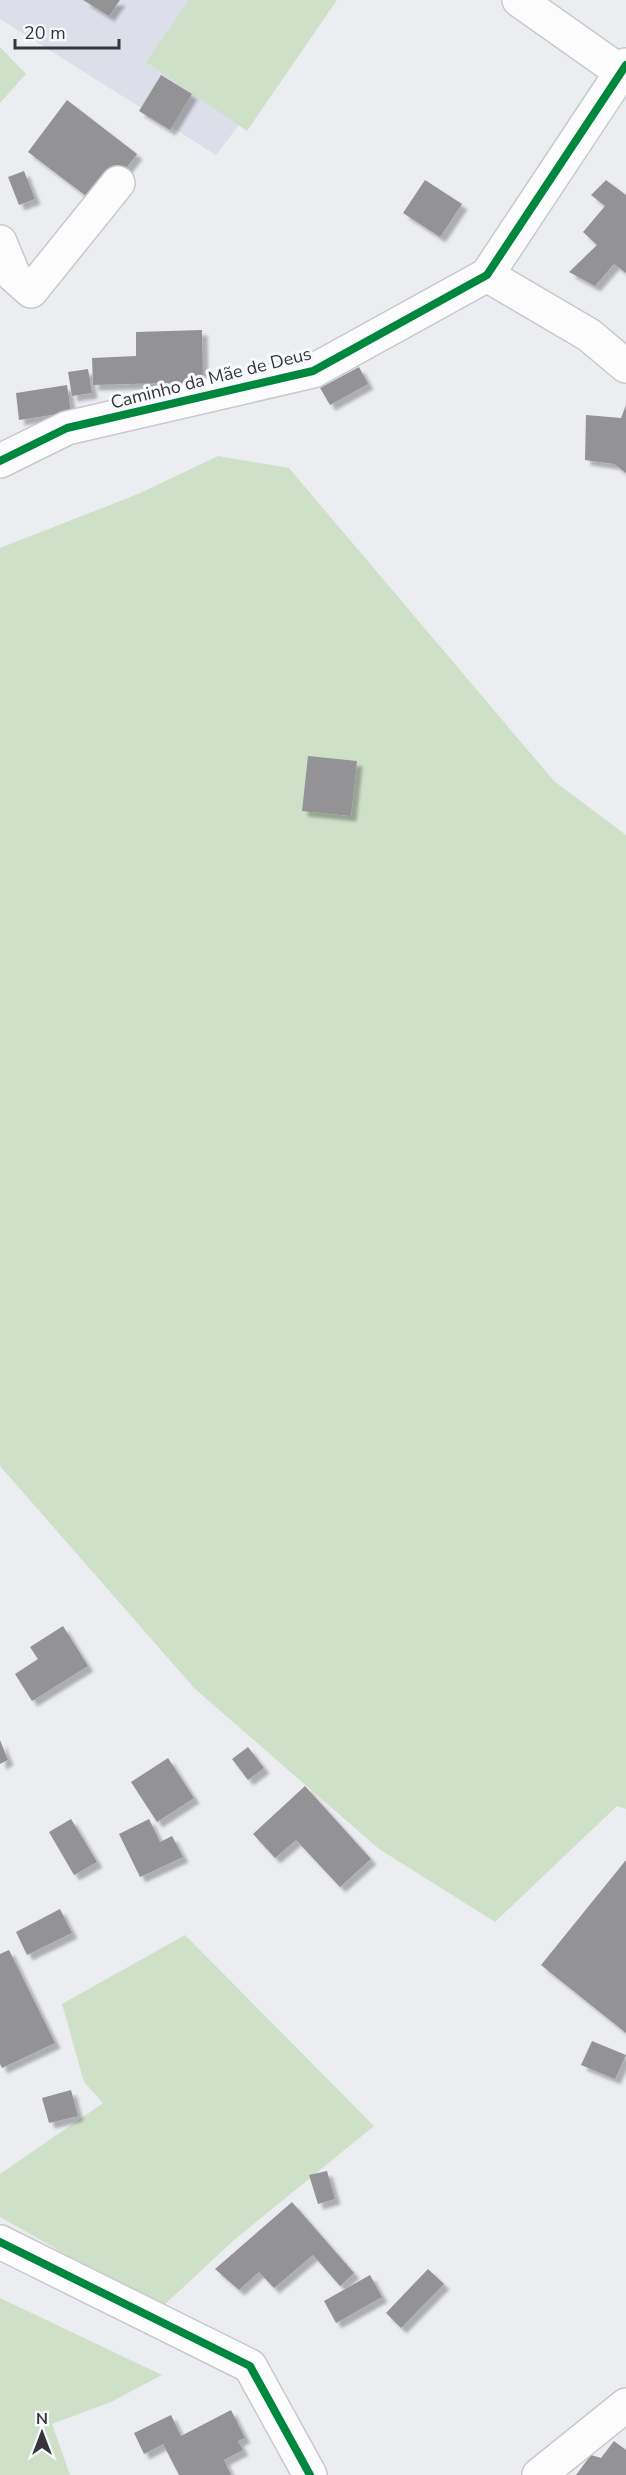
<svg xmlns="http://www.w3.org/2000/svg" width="626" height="2475" viewBox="0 0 626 2475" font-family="'Nunito Sans',sans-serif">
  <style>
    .built { fill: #dcdfe9 }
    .green { fill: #cfe0c9 }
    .building { fill: #939396; filter: url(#shadow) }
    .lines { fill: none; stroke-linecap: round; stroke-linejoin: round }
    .minor-casing { stroke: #c8c9cd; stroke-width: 36 }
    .minor { stroke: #fcfcfd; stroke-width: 33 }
    .cycleway-casing { stroke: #f8fafe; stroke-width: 11 }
    .cycleway { stroke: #00873e; stroke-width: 8 }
    .labels { text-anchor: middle; stroke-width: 6; stroke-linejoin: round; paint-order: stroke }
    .street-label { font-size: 18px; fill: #353639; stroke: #f8fafe }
  </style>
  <defs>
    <filter id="shadow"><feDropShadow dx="5.5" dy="5.5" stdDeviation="1.5" flood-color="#0004"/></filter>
  </defs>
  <rect width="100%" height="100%" fill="#ecedf1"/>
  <path class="built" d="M0,0H334L216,155L0,19Z"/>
  <g class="green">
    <path d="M189,0H337L247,131L146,62Z"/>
    <path d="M0,47L26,74L0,103Z"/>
    <path d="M218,456L289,468L554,781L626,835V1809L617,1806L495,1922L379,1849L195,1689L0,1466V548L138,494Z"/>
    <path d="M185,1935L374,2126L233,2241L161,2308L0,2217V2174L103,2103L84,2082L62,2004Z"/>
    <path d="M0,2298L162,2375L111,2402L52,2424L70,2475H0Z"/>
  </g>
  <g class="building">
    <path d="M83,0H120L109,16Z"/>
    <path d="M161,75L192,94L170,130L139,111Z"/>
    <path d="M67,100L137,154L98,205L28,152Z"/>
    <path d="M24,171L35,199L19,205L8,177Z"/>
    <path d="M425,180L462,204L440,237L403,213Z"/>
    <path d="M606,180L626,195V273L614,264L595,286L569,272L597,245L583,232L605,206L591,195Z"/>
    <path d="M202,330L203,382L93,385L92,358L136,356V332Z"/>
    <path d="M359,367L368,384L330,405L320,388Z"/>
    <path d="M88,369L92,393L72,396L68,372Z"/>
    <path d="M67,385L71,412L19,420L16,393Z"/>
    <path d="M626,405V473L614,464L585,460L586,415L621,418Z"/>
    <path d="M308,756L357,761L351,816L302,811Z"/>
    <path d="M63,1626L88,1666L32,1701L15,1674L38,1659L30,1647Z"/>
    <path d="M0,1740L8,1760L0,1764Z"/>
    <path d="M248,1747L264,1768L248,1780L232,1759Z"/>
    <path d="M168,1758L194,1798L157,1822L131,1782Z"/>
    <path d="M305,1786L371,1859L340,1887L296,1840L275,1858L253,1834Z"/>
    <path d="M71,1819L97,1862L74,1875L49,1832Z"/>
    <path d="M149,1819L160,1842L172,1836L183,1857L140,1877L119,1834Z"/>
    <path d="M626,1860V2033L541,1965Z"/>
    <path d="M60,1909L72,1933L27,1955L16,1932Z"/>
    <path d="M9,1950L55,2043L2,2068L0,2064V1954Z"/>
    <path d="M592,2041L626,2055L615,2079L581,2065Z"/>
    <path d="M71,2090L78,2116L49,2123L42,2098Z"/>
    <path d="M327,2171L335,2199L318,2204L309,2175Z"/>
    <path d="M292,2202L354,2273L340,2286L313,2255L274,2288L259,2272L239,2290L215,2269Z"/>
    <path d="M428,2269L444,2284L401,2328L386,2313Z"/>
    <path d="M370,2275L382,2297L336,2323L324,2301Z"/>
    <path d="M231,2410L245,2438L238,2441L243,2450L224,2460L231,2475H179L163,2444L144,2454L134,2433L171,2415L181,2436Z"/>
    <path d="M614,2441L626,2450V2475H576L591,2455L601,2458Z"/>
  </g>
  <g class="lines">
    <g class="minor-casing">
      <g id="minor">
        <path d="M519,0L621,72"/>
        <path d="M0,242L14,276L31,291L118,183"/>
        <path d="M487,275L589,335L626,366"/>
        <path d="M0,461L67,428L313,371L487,275L626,65"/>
        <path d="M0,2242L250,2366L310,2475"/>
        <path d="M539,2475L626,2405"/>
      </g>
    </g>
    <use href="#minor" class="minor"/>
    <g class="cycleway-casing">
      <g id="cycleway">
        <path d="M0,461L67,428L313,371L487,275L626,65"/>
        <path d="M0,2242L250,2366L310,2475"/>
      </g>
    </g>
    <use href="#cycleway" class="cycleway"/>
  </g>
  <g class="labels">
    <g class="street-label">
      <text transform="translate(211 378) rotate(-14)" y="6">Caminho da Mãe de Deus</text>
    </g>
  </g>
  <g transform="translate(42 2433)" stroke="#f8fafe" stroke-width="4.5" paint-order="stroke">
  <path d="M0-4.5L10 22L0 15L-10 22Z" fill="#353639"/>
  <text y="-9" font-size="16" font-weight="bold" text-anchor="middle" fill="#353639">N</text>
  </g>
  <path d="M15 39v9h104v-9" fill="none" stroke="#353639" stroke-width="3"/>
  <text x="24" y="39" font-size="18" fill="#353639" stroke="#f8fafe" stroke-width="4.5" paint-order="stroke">20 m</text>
</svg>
